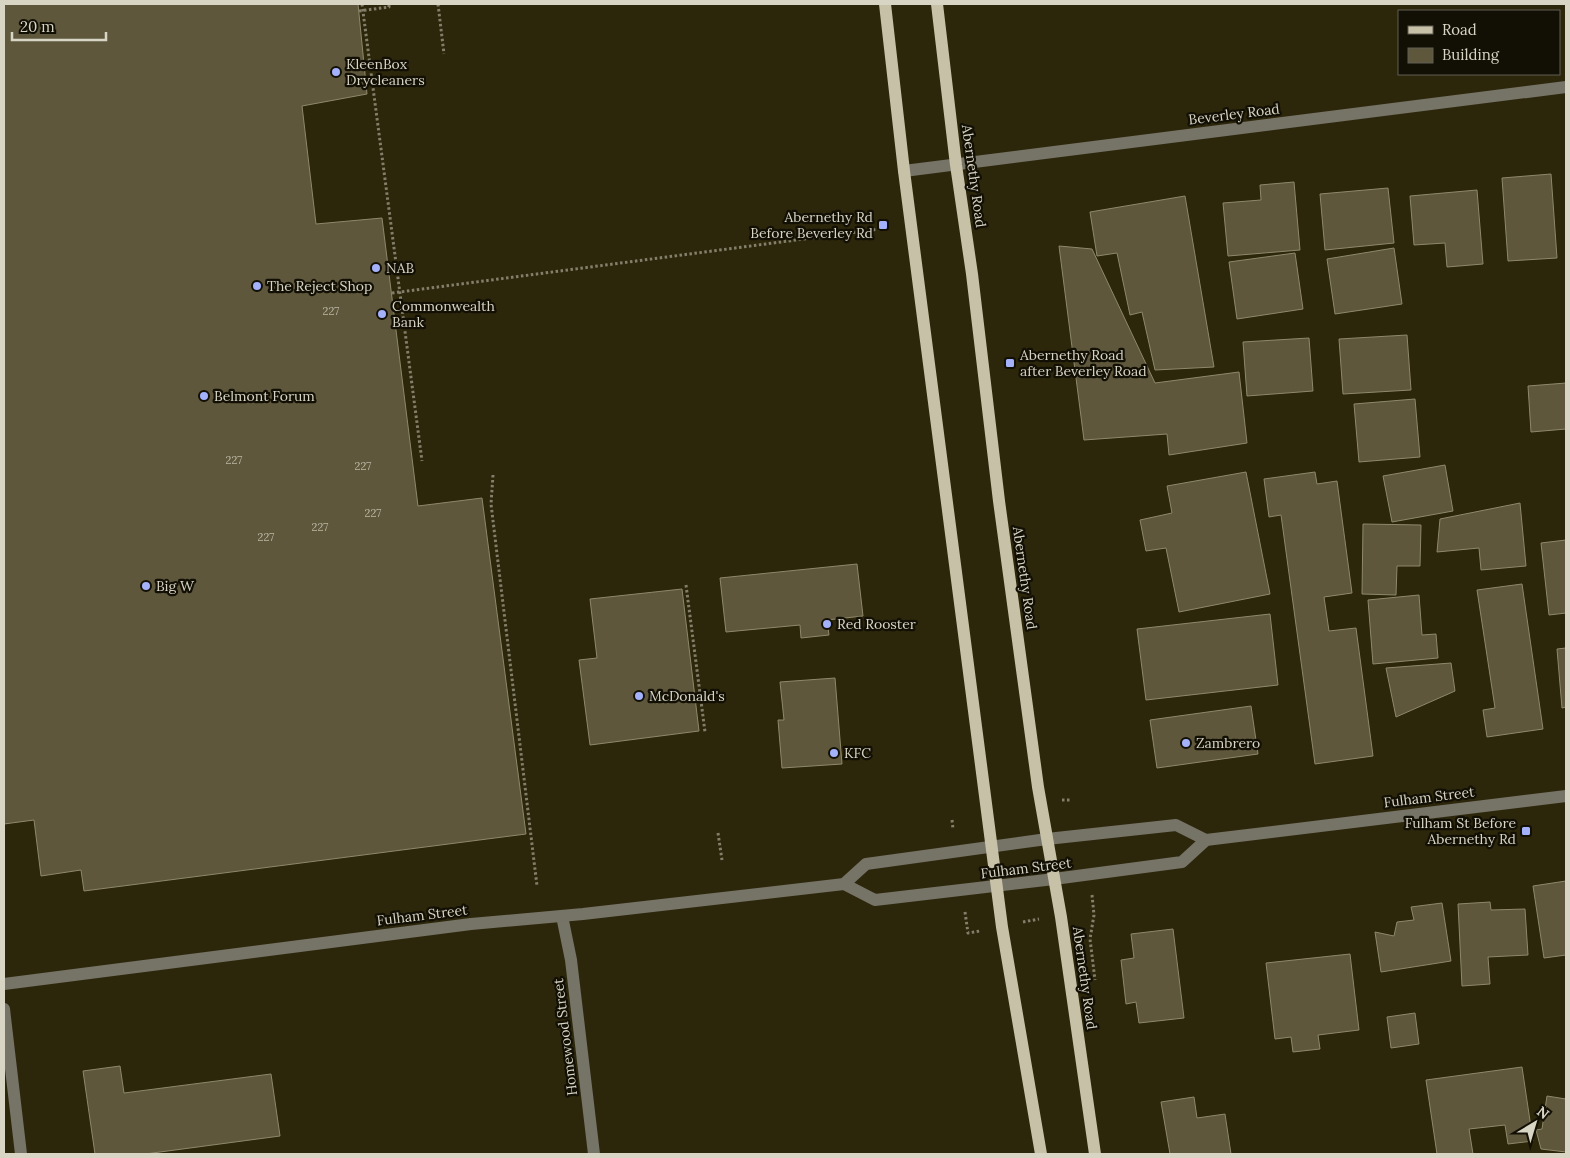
<svg xmlns="http://www.w3.org/2000/svg" width="1570" height="1158" font-family="Lora,serif">
<style>
.building{fill:#5e573c;stroke:#8f886b}
.lines{fill:none;stroke-linecap:round;stroke-linejoin:round}
.path{stroke:#837f6a;stroke-width:3;stroke-dasharray:2.5 2.5;stroke-linecap:butt}
.minor{stroke:#767367;stroke-width:12}
.major{stroke:#c7c1a7;stroke-width:12}
.poi-dot{fill:#a4b2fc;stroke:#120f05;stroke-width:2}
.labels{text-anchor:middle;stroke-width:4.5;stroke-linejoin:round;paint-order:stroke}
.number-label{font-size:11px;fill:#bab6a3}
.poi-label{font-size:14px;fill:#d8d5c5;stroke:#120f05;text-anchor:start}
.street-label{font-size:14px;fill:#d8d5c5;stroke:#120f05}
</style>
<rect width="100%" height="100%" fill="#2c260b"/>
<g class="building">
<polygon points="4,4 358,4 367,94 302,106 316,224 382,218 418,506 482,498 526,834 84,891 81,870 41,876 34,820 4,824"/>
<polygon points="1551,174 1557,258 1508,261 1502,178"/>
<polygon points="1294,182 1300,250 1228,256 1223,203 1261,200 1260,185"/>
<polygon points="1388,188 1394,243 1325,250 1320,194"/>
<polygon points="1477,190 1483,264 1447,267 1445,243 1414,245 1410,196"/>
<polygon points="1185,196 1214,367 1155,370 1142,312 1130,315 1117,253 1097,256 1090,212"/>
<polygon points="1059,246 1092,249 1155,383 1239,372 1247,443 1169,455 1167,434 1084,440"/>
<polygon points="1394,248 1402,304 1335,314 1327,259"/>
<polygon points="1295,253 1303,309 1237,319 1229,262"/>
<polygon points="1407,335 1411,390 1343,394 1339,339"/>
<polygon points="1309,338 1313,391 1247,396 1243,342"/>
<polygon points="1566,383 1566,429 1531,432 1528,386"/>
<polygon points="1415,399 1420,457 1359,462 1354,404"/>
<polygon points="1445,465 1453,511 1392,522 1383,476"/>
<polygon points="1246,472 1270,594 1179,612 1166,548 1146,551 1140,520 1172,513 1167,486"/>
<polygon points="1315,472 1317,484 1337,481 1352,593 1324,597 1329,631 1356,628 1373,756 1315,764 1281,515 1269,517 1264,479"/>
<polygon points="1520,503 1526,566 1481,570 1479,548 1437,552 1440,519"/>
<polygon points="1363,524 1421,525 1420,566 1397,566 1396,595 1362,594"/>
<polygon points="1566,540 1566,613 1549,615 1541,543"/>
<polygon points="857,564 863,616 827,620 829,635 801,638 800,625 726,632 720,578"/>
<polygon points="1522,584 1543,729 1487,737 1483,710 1495,708 1477,590"/>
<polygon points="682,589 699,731 590,745 579,660 597,658 590,599"/>
<polygon points="1419,595 1422,635 1436,634 1438,658 1373,664 1368,600"/>
<polygon points="1270,614 1278,685 1146,700 1137,629"/>
<polygon points="1566,648 1566,707 1562,708 1557,649"/>
<polygon points="1451,663 1455,691 1396,717 1386,668"/>
<polygon points="835,678 842,764 782,768 778,720 784,720 780,682"/>
<polygon points="1251,706 1258,754 1157,768 1150,720"/>
<polygon points="1566,881 1566,955 1544,958 1533,886"/>
<polygon points="1490,902 1491,910 1525,909 1528,955 1488,957 1490,984 1462,986 1458,904"/>
<polygon points="1442,903 1451,961 1381,972 1375,932 1394,936 1397,922 1414,920 1411,907"/>
<polygon points="1173,929 1184,1018 1139,1023 1136,1002 1126,1004 1121,960 1134,958 1131,934"/>
<polygon points="1350,954 1359,1030 1318,1035 1320,1049 1293,1052 1291,1037 1275,1039 1266,963"/>
<polygon points="1415,1013 1419,1044 1391,1048 1387,1017"/>
<polygon points="120,1066 124,1093 271,1074 280,1136 145,1154 95,1154 83,1071"/>
<polygon points="1522,1067 1533,1141 1508,1144 1505,1125 1469,1129 1473,1154 1437,1154 1426,1080"/>
<polygon points="1547,1096 1566,1099 1566,1152 1541,1149 1536,1130 1542,1129"/>
<polygon points="1194,1097 1197,1118 1225,1114 1231,1154 1170,1154 1161,1102"/>
</g>
<g class="lines">
<g class="path">
<polyline points="362,4 422,461"/>
<polyline points="438,4 444,54"/>
<polyline points="359,11 389,7 389,4"/>
<polyline points="392,293 880,229"/>
<polyline points="493,475 491,504 537,886"/>
<polyline points="686,585 705,732"/>
<polyline points="1062,800 1071,800"/>
<polyline points="952,820 953,829"/>
<polyline points="718,833 722,860"/>
<polyline points="1092,895 1094,915 1090,939 1095,980"/>
<polyline points="965,912 968,933 980,931"/>
<polyline points="1023,922 1039,919"/>
</g>
<g class="minor">
<polyline points="904,171 1566,87"/>
<polyline points="844,884 866,864 1047,839 1176,825 1206,840 1566,796"/>
<polyline points="562,916 571,960 594,1154"/>
<polyline points="4,984 471,924 583,914 844,884 875,900 1054,879 1182,862 1206,840"/>
<polyline points="4,1009 21,1154"/>
</g>
<g class="major">
<polyline points="885,4 904,171 1002,927 1041,1154"/>
<polyline points="937,4 956,165 972,274 999,501 1038,787 1061,917 1095,1154"/>
</g>
</g>
<g class="poi-dot">
<circle cx="336" cy="72" r="5"/>
<rect x="878" y="220" width="10" height="10" rx="2.5"/>
<circle cx="376" cy="268" r="5"/>
<circle cx="257" cy="286" r="5"/>
<circle cx="382" cy="314" r="5"/>
<rect x="1005" y="358" width="10" height="10" rx="2.5"/>
<circle cx="204" cy="396" r="5"/>
<circle cx="146" cy="586" r="5"/>
<circle cx="827" cy="624" r="5"/>
<circle cx="639" cy="696" r="5"/>
<circle cx="1186" cy="743" r="5"/>
<circle cx="834" cy="753" r="5"/>
<rect x="1521" y="826" width="10" height="10" rx="2.5"/>
</g>
<g class="labels">
<g class="number-label">
<text x="331" y="315">227</text>
<text x="234" y="464">227</text>
<text x="363" y="470">227</text>
<text x="373" y="517">227</text>
<text x="320" y="531">227</text>
<text x="266" y="541">227</text>
</g>
<g class="poi-label">
<text x="346" y="69">KleenBox<tspan x="346" dy="16">Drycleaners</tspan></text>
<text x="873" y="222" text-anchor="end">Abernethy Rd<tspan x="873" dy="16">Before Beverley Rd</tspan></text>
<text x="386" y="273">NAB</text>
<text x="267" y="291">The Reject Shop</text>
<text x="392" y="311">Commonwealth<tspan x="392" dy="16">Bank</tspan></text>
<text x="1020" y="360">Abernethy Road<tspan x="1020" dy="16">after Beverley Road</tspan></text>
<text x="214" y="401">Belmont Forum</text>
<text x="156" y="591">Big W</text>
<text x="837" y="629">Red Rooster</text>
<text x="649" y="701">McDonald's</text>
<text x="1196" y="748">Zambrero</text>
<text x="844" y="758">KFC</text>
<text x="1516" y="828" text-anchor="end">Fulham St Before<tspan x="1516" dy="16">Abernethy Rd</tspan></text>
</g>
<g class="street-label">
<text transform="translate(1234 114) rotate(-7)" y="5">Beverley Road</text>
<text transform="translate(974 176) rotate(82)" y="5">Abernethy Road</text>
<text transform="translate(1025 578) rotate(82)" y="5">Abernethy Road</text>
<text transform="translate(1429 797) rotate(-7)" y="5">Fulham Street</text>
<text transform="translate(1026 868) rotate(-7)" y="5">Fulham Street</text>
<text transform="translate(422 915) rotate(-7)" y="5">Fulham Street</text>
<text transform="translate(1085 978) rotate(82)" y="5">Abernethy Road</text>
<text transform="translate(565 1037) rotate(-97)" y="5">Homewood Street</text>
</g>
</g>
<rect width="1570" height="1158" fill="none" stroke="#d8d5c5" stroke-width="10"/>
<rect x="1398" y="10" width="162" height="65" fill="#120f05" stroke="#615e52"/>
<rect x="1408" y="26" width="25" height="8" fill="#c7c1a7" stroke="#615e52"/>
<text x="1442" y="35" font-size="15" fill="#d8d5c5">Road</text>
<rect x="1408" y="48" width="25" height="15" fill="#5e573c" stroke="#615e52"/>
<text x="1442" y="60" font-size="15" fill="#d8d5c5">Building</text>
<g transform="translate(1535 1123) rotate(38)" stroke="#120f05" stroke-width="4" paint-order="stroke">
<path d="M0-4L9 19L0 12L-9 19Z" fill="#d8d5c5"/>
<text y="-8" font-size="14" font-weight="bold" text-anchor="middle" fill="#d8d5c5">N</text>
</g>
<path d="M12 32v8h94v-8" fill="none" stroke="#d8d5c5" stroke-width="2.5"/>
<text x="20" y="32" font-size="15" fill="#d8d5c5" stroke="#120f05" stroke-width="4" paint-order="stroke">20 m</text>
</svg>
